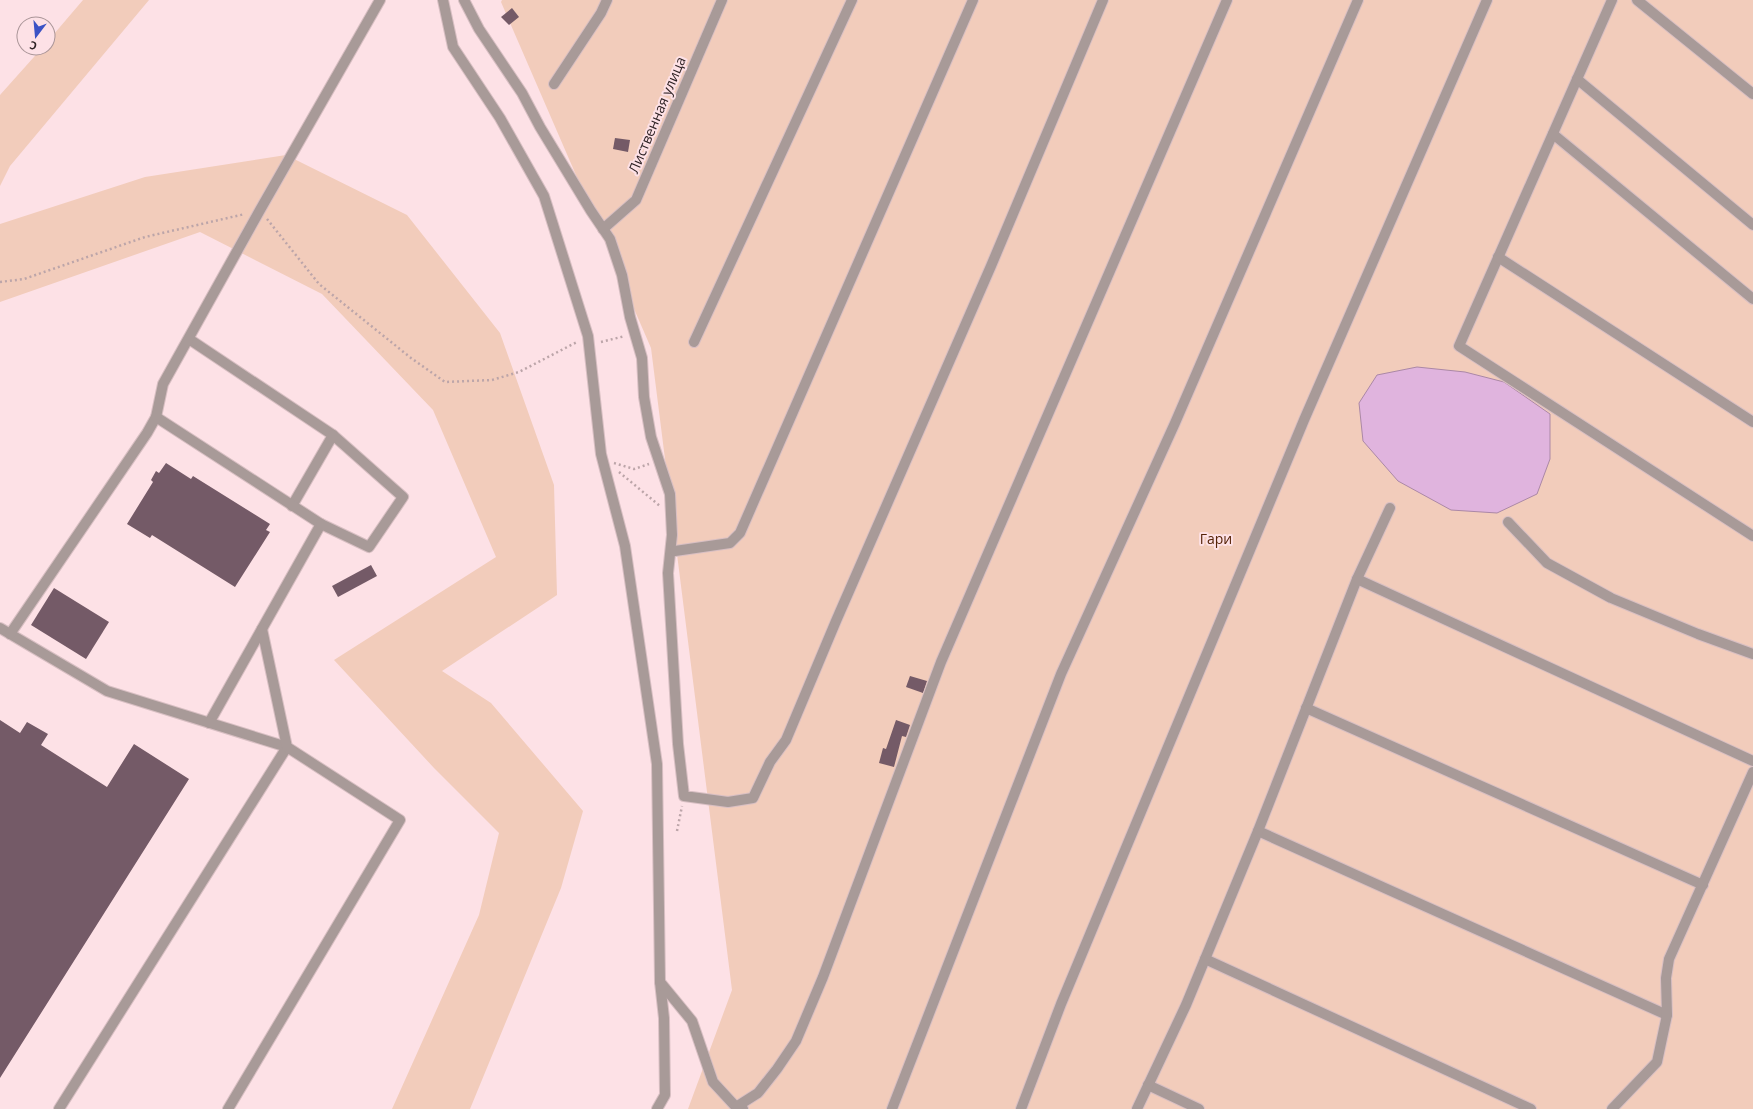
<svg xmlns="http://www.w3.org/2000/svg" width="1753" height="1109" font-family="'Open Sans',sans-serif">
<style>
.green{fill:#f2ccbb}
.water{fill:#e0b4de;stroke:#ab88a6}
.building{fill:#745a67}
.lines{fill:none;stroke-linecap:round;stroke-linejoin:round}
.minor-casing{stroke:#d8bfc3;stroke-width:12}
.path{stroke:#bca5a9;stroke-width:2.5;stroke-dasharray:2 3;stroke-linecap:butt}
.minor{stroke:#a89a98;stroke-width:10}
.labels{text-anchor:middle;stroke-width:4;stroke-linejoin:round;paint-order:stroke}
.street-label{font-size:14px;fill:#2e2224;stroke:#fde1e6}
.park-label{font-size:14px;fill:#552207;stroke:#fde1e6}
</style>
<rect width="100%" height="100%" fill="#fde1e6"/>
<g class="green">
<polygon points="83,0 149,0 10,166 0,186 0,95 42,48 48,48 48,41"/>
<polygon points="502,0 1753,0 1753,1109 688,1109 732,990 651,348 501,2"/>
<polygon points="286,155 407,215 500,333 554,485 557,595 442,671 491,703 583,811 561,888 470,1109 392,1109 479,915 499,833 434,768 334,660 496,557 433,410 322,294 200,232 0,302 0,224 145,177"/>
</g>
<polygon class="water" points="1417,367 1465,372 1504,382 1550,414 1550,459 1537,494 1497,513 1451,510 1398,481 1363,441 1359,403 1377,375"/>
<g class="building">
<polygon points="512,8 519,17 509,25 501,17"/>
<polygon points="615,138 630,140 628,152 613,149"/>
<polygon points="166,463 191,479 193,476 270,524 266,530 270,532 235,587 152,535 150,538 127,524 153,482 151,480 156,471 159,473"/>
<polygon points="371,565 377,576 338,597 332,586"/>
<polygon points="54,588 109,622 86,659 31,625"/>
<polygon points="910,676 927,681 923,693 906,687"/>
<polygon points="0,720 20,733 27,722 48,734 41,745 107,787 134,744 189,779 0,1078"/>
<polygon points="896,720 910,725 906,737 902,736 894,767 879,763 883,748 886,749"/>
</g>
<g class="lines">
<g class="minor-casing">
<g id="minor">
<polyline points="443,0 453,47 500,118 544,196 588,336 601,454 625,546 657,764 660,982 664,1018 665,1095 657,1109"/>
<polyline points="464,0 479,29 522,93 540,127 591,211 610,239 622,275 630,317 642,358 644,397 651,437 670,494 672,535 668,573 678,744 684,796 728,802 753,798 770,762 786,740 836,621 991,266 1103,0"/>
<polyline points="1612,0 1459,346 1753,536"/>
<polyline points="1637,0 1753,94"/>
<polyline points="1577,79 1753,225"/>
<polyline points="554,84 601,13 607,0"/>
<polyline points="1553,134 1753,299"/>
<polyline points="603,229 636,200 722,0"/>
<polyline points="1498,257 1753,422"/>
<polyline points="189,339 333,435 292,506"/>
<polyline points="694,342 852,0"/>
<polyline points="156,417 321,524 209,723"/>
<polyline points="1508,522 1547,563 1611,598 1698,634 1753,654"/>
<polyline points="321,524 369,547 403,497 333,435"/>
<polyline points="675,551 730,543 740,533 973,0"/>
<polyline points="1357,579 1753,761"/>
<polyline points="0,628 107,691 287,747 59,1109"/>
<polyline points="10,634 147,433 156,417 163,384 260,210 380,0"/>
<polyline points="1306,708 1703,885"/>
<polyline points="1258,831 1667,1015"/>
<polyline points="1205,959 1531,1109"/>
<polyline points="660,982 692,1021 713,1082 736,1107 743,1109"/>
<polyline points="1148,1085 1199,1109"/>
<polyline points="736,1107 758,1093 777,1069 796,1041 823,977 941,662 1227,0"/>
<polyline points="228,1109 400,820 287,747 262,629"/>
<polyline points="892,1109 1061,674 1175,423 1358,0"/>
<polyline points="1021,1109 1061,1004 1304,420 1487,0"/>
<polyline points="1137,1109 1186,1005 1258,831 1357,579 1390,508"/>
<polyline points="1612,1109 1657,1062 1667,1015 1666,978 1669,959 1753,772"/>
</g>
</g>
<g class="path">
<polyline points="267,219 319,284 411,358 445,382 492,380 519,372 577,342"/>
<polyline points="0,282 24,279 145,237 245,214"/>
<polyline points="601,342 625,336"/>
<polyline points="614,463 634,469 649,464"/>
<polyline points="619,472 660,506"/>
<polyline points="677,831 682,806"/>
</g>
<use href="#minor" class="minor"/>
</g>
<g class="labels">
<g class="street-label">
<text transform="translate(657 115) rotate(-67)" y="5">Лиственная улица</text>
</g>
<g class="park-label">
<text x="1216" y="544">Гари</text>
</g>
</g>
<g transform="translate(36 36) rotate(196)"><circle r="19" fill="#fde1e6" stroke="#aa9598"/>
<path d="M0-3L7 15L0 10L-7 15Z" fill="#3b52c5"/>
<text y="-6" font-size="11" font-weight="bold" text-anchor="middle" fill="#2e2224">С</text>
</g>
</svg>
